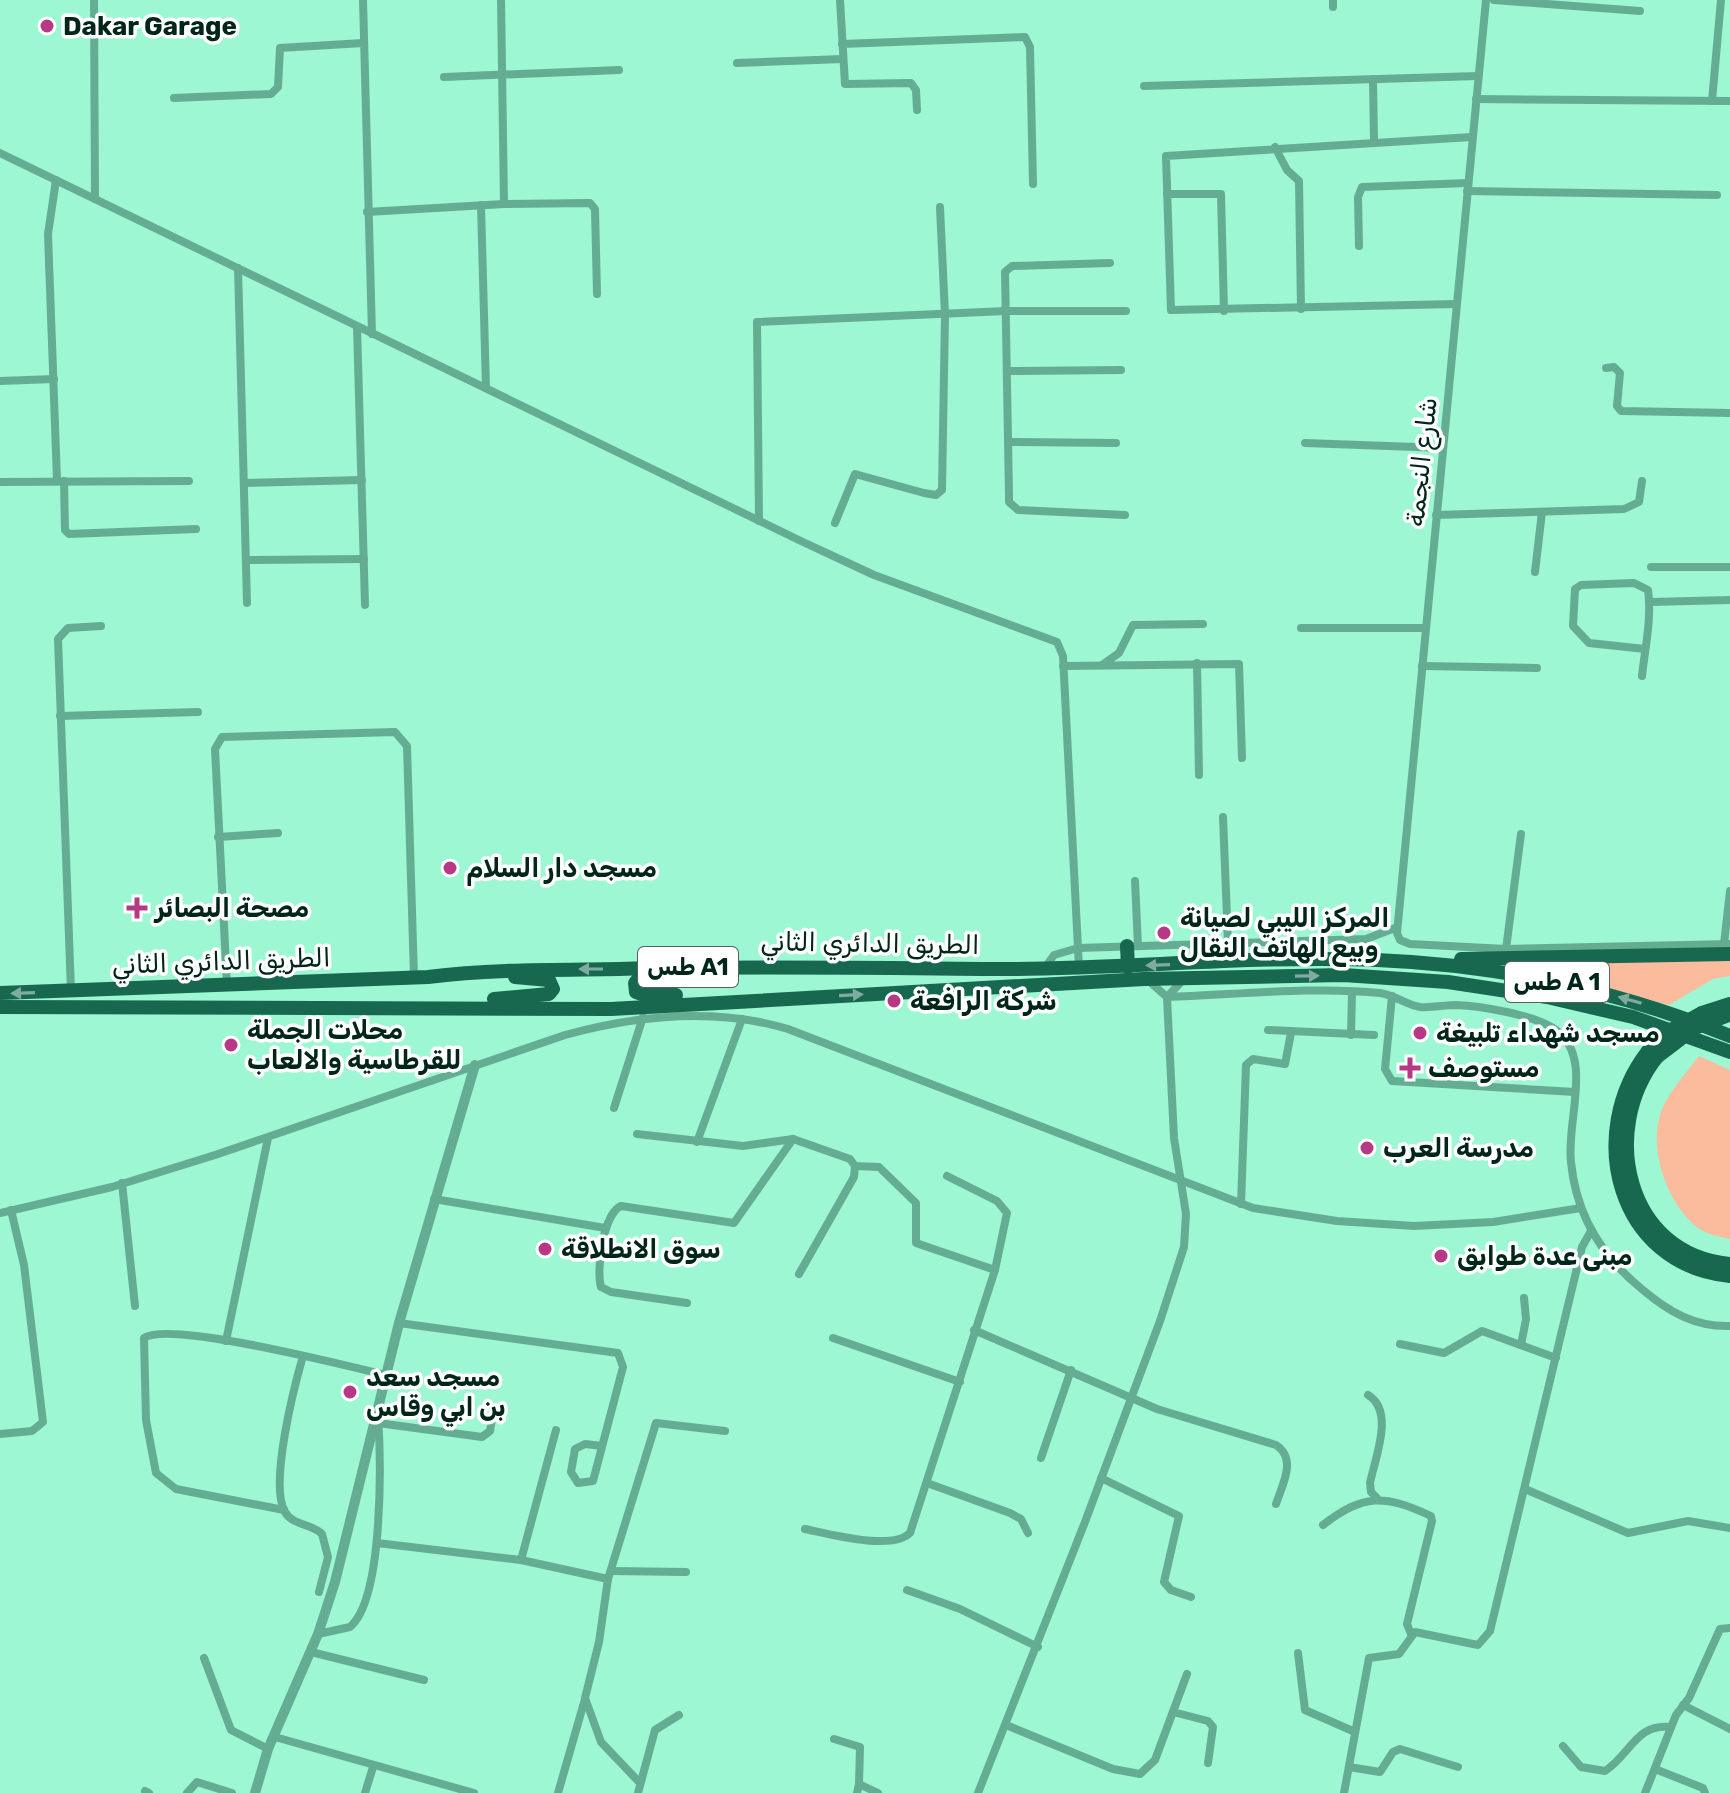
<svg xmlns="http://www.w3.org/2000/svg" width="1730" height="1793" font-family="Rubik,Vazirmatn,sans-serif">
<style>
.green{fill:#fbbc9d}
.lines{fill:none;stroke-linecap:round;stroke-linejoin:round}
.minor{stroke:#65ad92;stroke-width:8}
.tertiary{stroke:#65ad92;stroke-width:10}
.trunk{stroke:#186850;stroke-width:14}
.trunk-bridge{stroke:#186850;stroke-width:14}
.oneway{fill:#80ac9f}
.poi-dot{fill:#b73885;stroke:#fff;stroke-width:3}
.labels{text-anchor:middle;stroke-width:7;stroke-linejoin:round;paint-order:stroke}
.shield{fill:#fff;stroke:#4c665e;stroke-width:2}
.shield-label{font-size:24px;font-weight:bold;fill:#002519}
.poi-label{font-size:26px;font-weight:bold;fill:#002519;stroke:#fff;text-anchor:start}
.street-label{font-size:26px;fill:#002519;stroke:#fff}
</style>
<rect width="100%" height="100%" fill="#9df7d3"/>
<g class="green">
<polygon points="1730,958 1730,976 1713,979 1669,1005 1512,966"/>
<path d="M 1699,1056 L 1730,1070 L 1730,1239 C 1716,1236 1701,1233 1691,1222 C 1664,1195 1647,1143 1663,1107 C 1671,1089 1687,1072 1699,1056 Z"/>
</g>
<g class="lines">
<g class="minor">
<polyline points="94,0 95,199"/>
<polyline points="363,0 372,334"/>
<polyline points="501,0 504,204"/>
<polyline points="840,0 845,84 911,83 916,90 917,110"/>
<polyline points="1486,0 1397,933 1400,940 1410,944 1506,949 1730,944"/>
<polyline points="1494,0 1640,11"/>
<polyline points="1333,7 1333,0"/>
<polyline points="842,44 1025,37 1030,47 1033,184"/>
<polyline points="737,63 843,59"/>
<polyline points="444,77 619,70"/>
<polyline points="1373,79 1374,141"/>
<polyline points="1144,86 1478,76"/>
<polyline points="174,98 271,94 278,87 280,48 363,43"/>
<polyline points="1476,99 1730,101"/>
<polyline points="1712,101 1721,0"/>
<polyline points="1275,147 1287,170 1299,181 1301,309"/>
<polyline points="0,153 803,542 874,575 1057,642 1063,656 1079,968"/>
<polyline points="56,180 48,234 57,480"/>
<polyline points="1467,191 1717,195"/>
<polyline points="1167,194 1221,194 1224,311"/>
<polyline points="481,205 486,388"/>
<polyline points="367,212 504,204 590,203 595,209 597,294"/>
<polyline points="1359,246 1358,197 1362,187 1468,183"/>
<polyline points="1110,263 1012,266 1005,272 1009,495 1009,502 1018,510 1125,515"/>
<polyline points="238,268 247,603"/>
<polyline points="1456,304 1171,310 1166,156 1472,137"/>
<polyline points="357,327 365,605"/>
<polyline points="1606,368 1614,367 1620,373 1617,406 1621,411 1730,413"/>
<polyline points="1008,371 1121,370"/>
<polyline points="0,381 54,379"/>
<polyline points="1009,442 1116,443"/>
<polyline points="1305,443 1443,448"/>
<polyline points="64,481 65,530 69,534 196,529"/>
<polyline points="0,482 189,481"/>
<polyline points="244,483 362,480"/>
<polyline points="1436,515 1624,509 1639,502 1642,481"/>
<polyline points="759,521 757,322 1006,311 1126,311"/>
<polyline points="835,523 855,474 924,493 936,495 942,490 945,315 940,207"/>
<polyline points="246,560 364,559"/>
<polyline points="1651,567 1730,567"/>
<polyline points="1535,572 1542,512"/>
<polyline points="1650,602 1730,600"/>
<polyline points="1301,628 1426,628"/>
<polyline points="1197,663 1199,775"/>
<polyline points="1102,665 1119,653 1133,625 1203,624"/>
<polyline points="1063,666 1239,664 1242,758"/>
<polyline points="1422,666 1537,668"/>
<path d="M 1642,676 C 1645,648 1652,618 1648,590 L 1634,583 L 1581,585 L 1575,589 L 1573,626 L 1589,643 L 1645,649"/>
<polyline points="60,716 198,712"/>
<polyline points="1223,817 1228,943"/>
<polyline points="218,837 278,833"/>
<polyline points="1135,881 1138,946"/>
<polyline points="1724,944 1730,891"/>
<polyline points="1506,949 1521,834"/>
<polyline points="1044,969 1054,955 1078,948 1366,939 1395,928"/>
<path d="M 1150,982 L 1167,997 C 1233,995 1316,986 1380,993 C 1395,995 1406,1005 1420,1007 C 1432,1008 1444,1005 1456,1005 C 1481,1006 1536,1015 1556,1030 C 1594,1058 1566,1120 1571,1162 C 1576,1215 1602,1257 1643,1290 C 1669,1312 1695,1327 1730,1326"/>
<polyline points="227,985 215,749 222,737 395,732 407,746 414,977"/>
<polyline points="71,991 58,639 68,628 101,626"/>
<polyline points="1392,996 1385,1069 1392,1081 1575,1092"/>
<polyline points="1268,1030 1374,1035"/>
<polyline points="1351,1035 1352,993"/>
<polyline points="614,1108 643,1017"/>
<polyline points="637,1134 743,1146 793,1139 850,1159 855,1166 879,1167 916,1203 916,1243 995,1270"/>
<polyline points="697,1142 742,1019"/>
<polyline points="122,1183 135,1306"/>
<polyline points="434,1199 605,1228"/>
<polyline points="1241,1204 1246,1065 1253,1059 1285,1064 1291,1033"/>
<path d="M 0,1213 L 112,1187 L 215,1155 L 565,1035 C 638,1015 714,1007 788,1029 L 1253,1208 L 1337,1221 L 1414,1226 L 1493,1222 L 1581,1208"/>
<polyline points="799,1274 854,1177 855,1166"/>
<path d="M 687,1303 L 611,1292 L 601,1287 C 596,1270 603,1214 621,1206 L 734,1223 L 793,1139"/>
<polyline points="399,1323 618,1353 623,1367 593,1481 578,1483 571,1472 575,1449 585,1444 602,1446"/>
<path d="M 974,1330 L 1157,1409 L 1276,1445 C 1297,1459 1283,1483 1276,1504"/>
<polyline points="833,1338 960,1382"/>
<polyline points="226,1341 268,1138"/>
<polyline points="1400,1344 1444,1353 1482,1331 1556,1358"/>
<polyline points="1521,1345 1526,1319 1524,1298"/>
<path d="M 303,1356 C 294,1387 269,1485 285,1512 C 292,1525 312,1524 322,1534 L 328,1557 L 319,1592"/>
<path d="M 1368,1395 C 1395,1411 1375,1458 1370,1483 L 1371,1492 L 1377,1498"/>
<polyline points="378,1423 482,1437 490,1431 492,1419"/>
<polyline points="0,1434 32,1431 43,1422 24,1265 11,1210"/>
<polyline points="1041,1458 1071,1370"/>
<polyline points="1101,1478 1179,1516 1164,1582 1171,1590 1191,1597"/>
<polyline points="927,1483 1010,1513 1021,1519 1028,1533"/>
<polyline points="1525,1489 1628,1533 1688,1521 1730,1528"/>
<path d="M 284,1510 L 176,1489 L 156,1473 L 146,1420 L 144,1338 C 169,1320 347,1366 386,1375"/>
<path d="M 1323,1525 C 1363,1494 1384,1494 1431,1516 L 1432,1521 L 1407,1624 L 1411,1634"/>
<path d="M 805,1529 C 829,1534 892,1551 910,1533 L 995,1270 L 1007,1213 L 997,1201 L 947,1176"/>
<polyline points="377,1543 521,1560 608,1579"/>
<polyline points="521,1560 556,1430"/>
<polyline points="611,1571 686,1572"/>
<polyline points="907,1590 960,1609 1038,1647"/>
<path d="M 318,1634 L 350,1627 C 384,1598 381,1459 378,1415"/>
<polyline points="311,1652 424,1680"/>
<polyline points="1298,1653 1305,1710 1355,1732"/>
<polyline points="204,1658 231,1730 268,1749"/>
<polyline points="1683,1705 1730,1729"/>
<polyline points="1173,1712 1208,1721 1213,1727 1208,1763"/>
<polyline points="1006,1725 1113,1769 1140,1774 1155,1760 1187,1674"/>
<polyline points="275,1737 474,1793"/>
<polyline points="834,1739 860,1747 859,1784"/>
<path d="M 1563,1746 L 1581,1767 L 1605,1771 C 1631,1754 1636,1723 1671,1727"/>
<polyline points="1349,1767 1380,1772 1393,1752 1400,1749 1458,1767"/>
<polyline points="1655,1769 1703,1788 1705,1793"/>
<polyline points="640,1783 601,1742 585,1698 599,1642 608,1579 656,1423 725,1431"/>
<polyline points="145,1791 149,1793"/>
<polyline points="187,1793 197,1782 232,1793"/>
<polyline points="365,1793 373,1767"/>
<polyline points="558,1793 585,1699"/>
<polyline points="638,1793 655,1730 679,1715"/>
<polyline points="857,1793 859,1784 878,1793"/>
<polyline points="978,1793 1085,1522 1160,1321 1184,1247 1186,1214 1174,1138 1167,997 1183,980"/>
<polyline points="1344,1793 1369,1658 1399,1654 1415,1632 1478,1645 1490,1631 1582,1247 1591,1231"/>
<polyline points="1645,1793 1676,1715 1689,1698 1720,1629 1730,1628"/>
</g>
<polyline class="tertiary" points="255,1793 268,1749 318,1634 335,1582 399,1323 475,1065"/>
<g class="trunk">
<polyline points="1127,946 1128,967"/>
<polyline points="1461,959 1730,954"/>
<polyline points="658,976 639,978 635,983 636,992 644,995 676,995"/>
<path d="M 0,993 L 428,977 C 492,969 554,970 619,969 C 746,966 873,968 1001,969 C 1126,969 1252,955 1377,960 C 1499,965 1617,990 1730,1036"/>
<polyline points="494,999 549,994 553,989 549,980 515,977"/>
<polyline points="0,1007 611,1009 1144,979 1343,975 1448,982 1547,997 1633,1017 1730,1052"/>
<polyline points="1702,1013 1730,1004"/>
<path d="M 1648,1051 C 1584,1133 1616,1265 1730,1276"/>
<path d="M 1657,1057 C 1599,1130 1626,1255 1730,1264"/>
</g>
<g class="trunk-bridge">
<polyline points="1648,1051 1673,1029 1702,1013"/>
<polyline points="1657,1057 1695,1028 1729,1015"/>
</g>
</g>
<defs><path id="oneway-solid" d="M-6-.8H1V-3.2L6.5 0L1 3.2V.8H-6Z" transform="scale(2)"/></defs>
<g class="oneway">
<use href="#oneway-solid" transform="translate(1158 965) rotate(178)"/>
<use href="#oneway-solid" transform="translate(591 969) rotate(180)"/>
<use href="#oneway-solid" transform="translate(1307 976) rotate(-1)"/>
<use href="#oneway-solid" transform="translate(23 993) rotate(178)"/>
<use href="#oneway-solid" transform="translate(851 995) rotate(-3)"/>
<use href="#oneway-solid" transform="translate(1630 1000) rotate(-164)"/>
</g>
<g class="poi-dot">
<circle cx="47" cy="26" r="8"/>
<circle cx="450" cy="868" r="8"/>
<path d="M133 896h8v8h8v8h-8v8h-8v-8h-8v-8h8z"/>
<circle cx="1164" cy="933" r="8"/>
<circle cx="894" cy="1001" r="8"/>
<circle cx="1420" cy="1033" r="8"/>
<circle cx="231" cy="1045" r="8"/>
<path d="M1406 1056h8v8h8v8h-8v8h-8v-8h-8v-8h8z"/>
<circle cx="1367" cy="1148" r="8"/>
<circle cx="545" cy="1249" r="8"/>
<circle cx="1441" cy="1256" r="8"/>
<circle cx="350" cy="1392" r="8"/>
</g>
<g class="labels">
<g class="shield">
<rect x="638" y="947" width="100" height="40" rx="6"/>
<rect x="1505" y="962" width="104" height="40" rx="6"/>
</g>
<g class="shield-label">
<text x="688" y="975">طس A1</text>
<text x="1557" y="990">طس A 1</text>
</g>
<g class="poi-label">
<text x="63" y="35">Dakar Garage</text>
<text x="466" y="877">مسجد دار السلام</text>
<text x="155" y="917">مصحة البصائر</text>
<text x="1180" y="927">المركز الليبي لصيانة<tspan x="1180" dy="30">وبيع الهاتف النقال</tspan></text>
<text x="910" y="1010">شركة الرافعة</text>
<text x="247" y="1039">محلات الجملة<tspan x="247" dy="30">للقرطاسية والالعاب</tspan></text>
<text x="1436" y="1042">مسجد شهداء تلبيغة</text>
<text x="1428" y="1077">مستوصف</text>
<text x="1383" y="1157">مدرسة العرب</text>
<text x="561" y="1258">سوق الانطلاقة</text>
<text x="1457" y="1265">مبنى عدة طوابق</text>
<text x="366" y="1386">مسجد سعد<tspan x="366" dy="30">بن ابي وقاس</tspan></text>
</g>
<g class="street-label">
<text transform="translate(1421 462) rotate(-84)" y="9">شارع النجمة</text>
<text transform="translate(870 943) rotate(1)" y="9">الطريق الدائري الثاني</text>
<text transform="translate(221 961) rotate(-2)" y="9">الطريق الدائري الثاني</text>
</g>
</g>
</svg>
